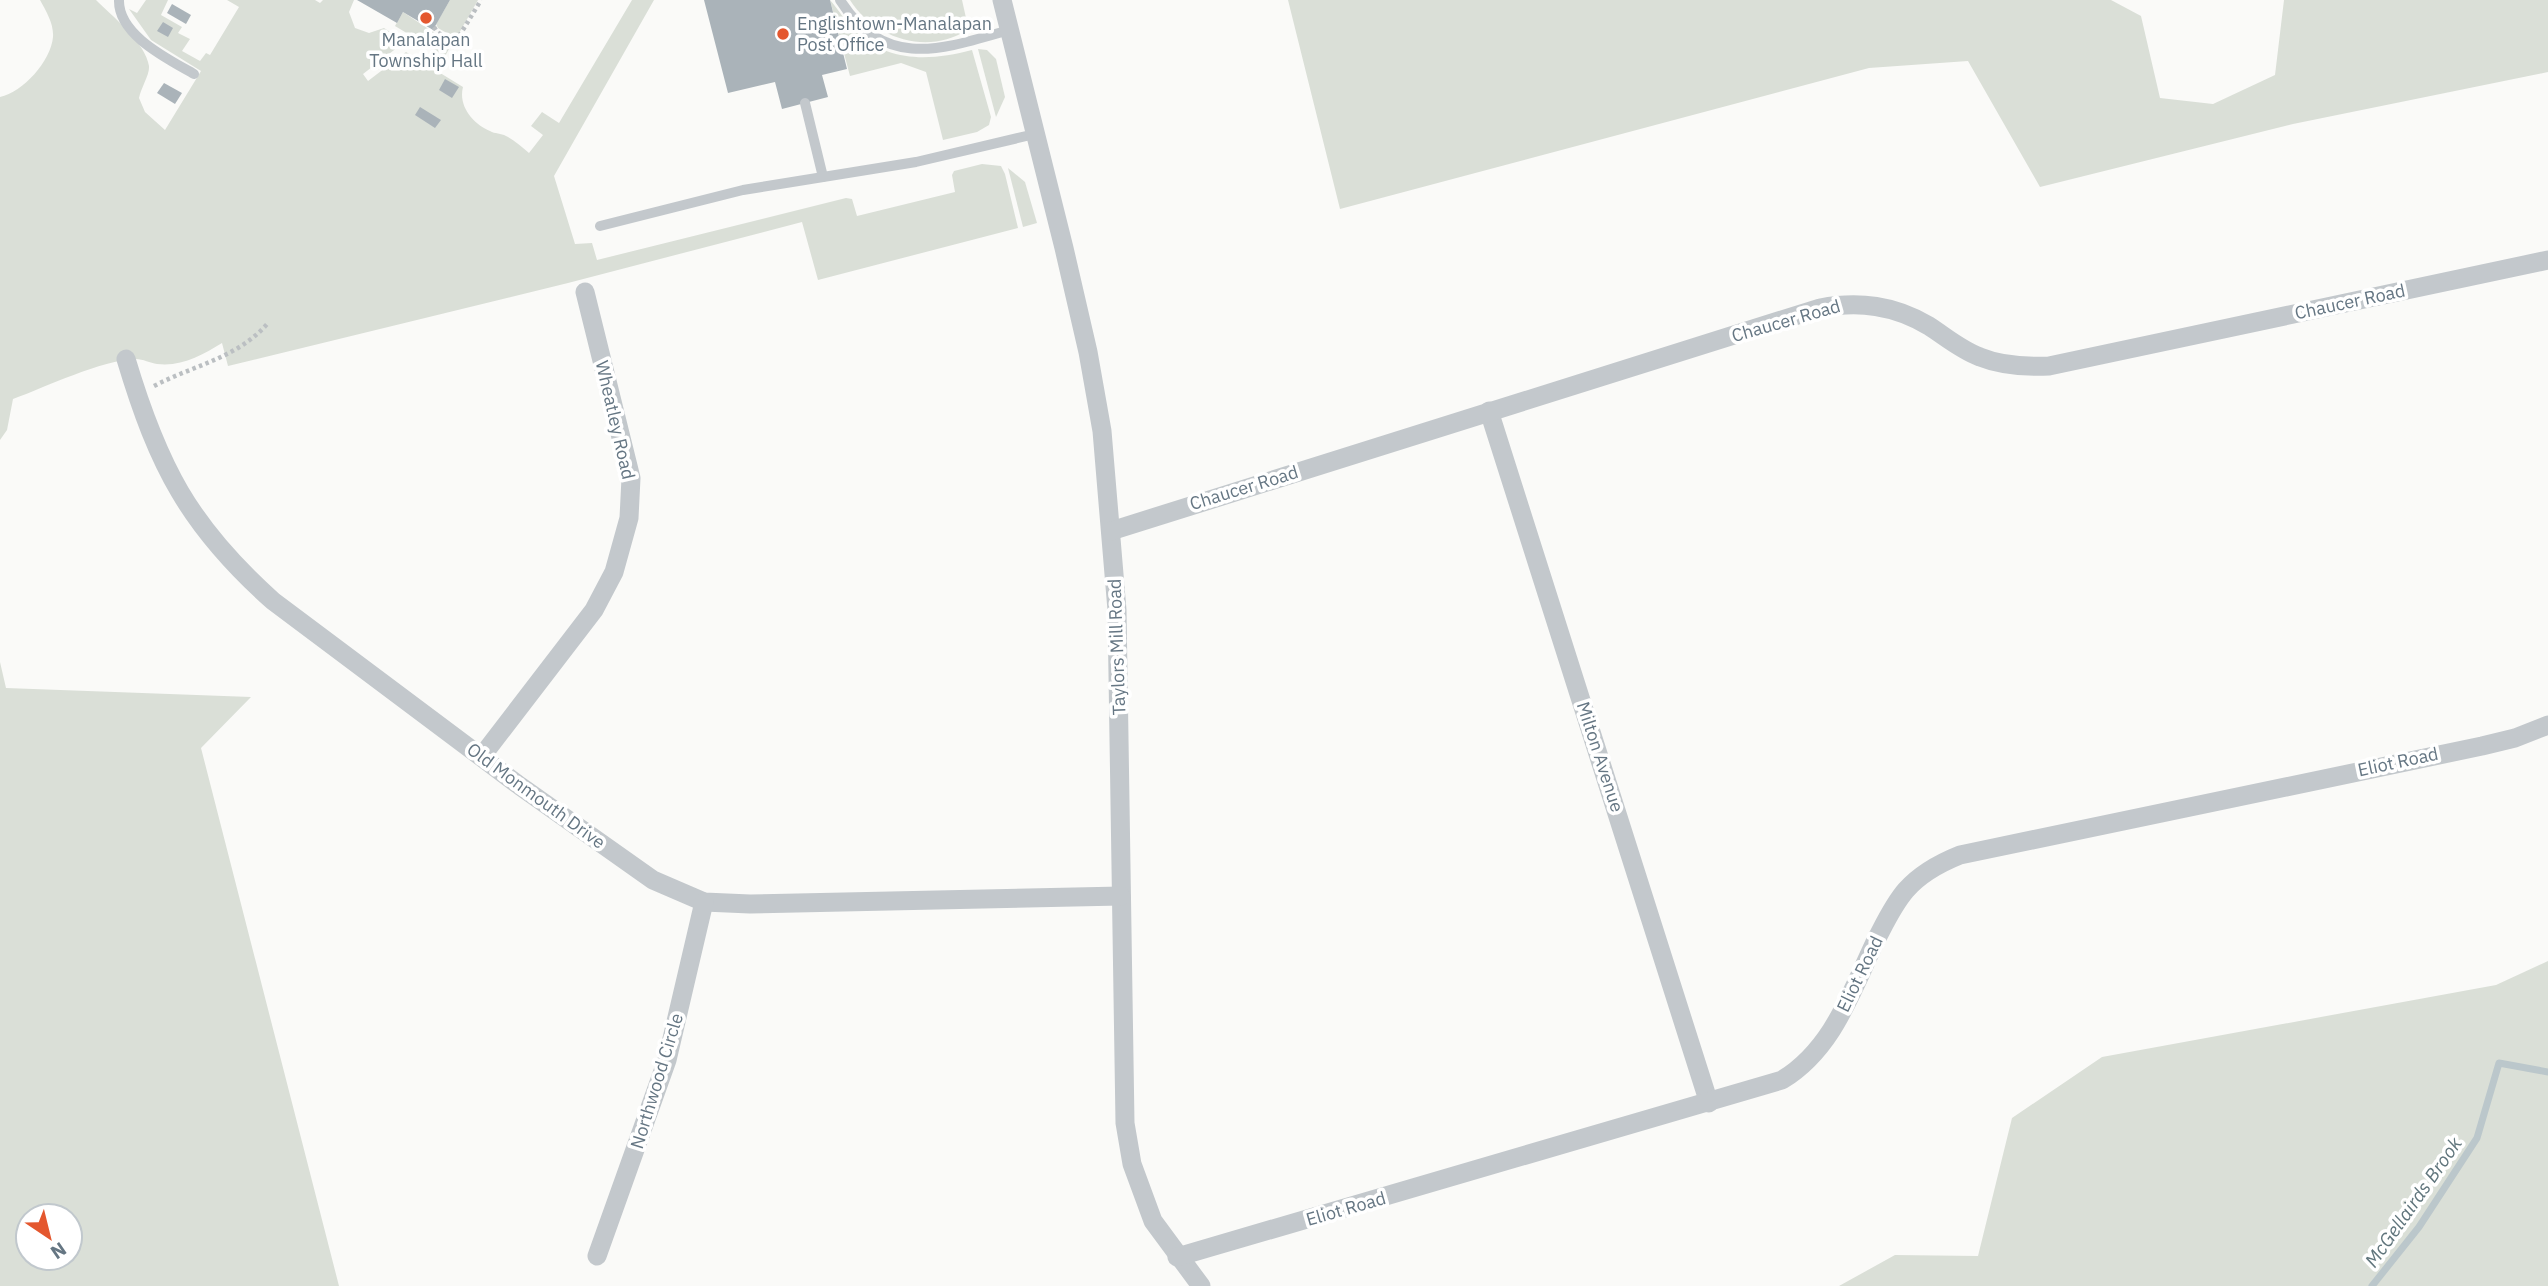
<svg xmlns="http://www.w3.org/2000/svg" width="2548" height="1286" font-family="'IBM Plex Sans',sans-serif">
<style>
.green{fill:#dadfd7;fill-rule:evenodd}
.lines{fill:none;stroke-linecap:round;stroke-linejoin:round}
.stream{stroke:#bbc7cb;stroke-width:7}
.building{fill:#aab3b9}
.path{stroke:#bbbfc2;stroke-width:4.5;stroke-dasharray:3.5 3.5;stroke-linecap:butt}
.lane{stroke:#c3c8cc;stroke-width:10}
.street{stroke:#c3c8cc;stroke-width:19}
.poi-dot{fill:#e4572e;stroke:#fff;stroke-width:2.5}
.labels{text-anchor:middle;stroke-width:7;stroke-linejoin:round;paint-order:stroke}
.poi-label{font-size:18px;fill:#657683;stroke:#fff;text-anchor:start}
.street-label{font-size:18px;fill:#657683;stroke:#fff}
.water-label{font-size:19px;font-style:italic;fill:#60757c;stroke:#fff}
</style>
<rect width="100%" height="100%" fill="#fafaf8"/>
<g class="green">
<path d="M 40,0 L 96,0 C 111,15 146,43 149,66 C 150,74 141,88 139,98 L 145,112 L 165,130 L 201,71 L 151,40 L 129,9 L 137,13 L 146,0 L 168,0 L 161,15 L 182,27 L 178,33 L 190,39 L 182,51 L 200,61 L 206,53 L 210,55 L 239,7 L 227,0 L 315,0 L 320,3 L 323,0 L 354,0 L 349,12 L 355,28 L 369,33 L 384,28 L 390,32 L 386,39 L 398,47 L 363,74 L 368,81 L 406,52 L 463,87 C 458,106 473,124 490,131 C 495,134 501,133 506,136 C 514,140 522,147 529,153 L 543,135 L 531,126 L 542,112 L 559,123 L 632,0 L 654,0 L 554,176 L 575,244 L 592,243 L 597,260 L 846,198 L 852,199 L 857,216 L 955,192 L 952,175 L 954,171 L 982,164 L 1001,166 L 1005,174 L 1018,228 L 818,280 L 802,222 L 568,283 L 228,366 L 222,343 C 202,355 182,367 157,364 C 150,363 143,359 136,359 C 101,360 46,387 13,399 L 7,430 L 0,440 L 0,97 C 23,92 51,61 53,37 C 54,24 46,11 40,0 Z"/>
<polygon points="450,0 478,0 458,35 452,36 438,28 436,24"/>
<path d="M 830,0 C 838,9 845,21 854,30 C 888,63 930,61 972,50 L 991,117 L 989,125 L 977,132 L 943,140 L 926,72 L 901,63 L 850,76 Z"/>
<path d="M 850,0 L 962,0 L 968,27 L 967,30 C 927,56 874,38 850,0 Z"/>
<polygon points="1288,0 2111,0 2141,16 2160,98 2213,104 2275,75 2284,0 2548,0 2548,72 2293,124 2040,187 1968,61 1869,68 1340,209"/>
<polygon points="403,12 448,42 449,49 445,56 395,26"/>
<polygon points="978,49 987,50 996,59 1005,97 996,117"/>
<polygon points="1008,168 1025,182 1037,223 1023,227"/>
<path d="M 0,662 L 6,688 L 251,697 L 201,748 L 339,1286 L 0,1286 ZM 28,1216 L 70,1216 L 70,1258 L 28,1258 Z"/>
<polygon points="2548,961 2548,1286 1839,1286 1895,1255 1978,1256 2012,1118 2102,1057 2496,985"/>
</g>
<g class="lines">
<polyline class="stream" points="2372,1286 2419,1227 2477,1138 2499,1063 2548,1072"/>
</g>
<g class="building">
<polygon points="357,0 450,0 433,30 403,12 397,23"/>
<polygon points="704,0 830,0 847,69 822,75 828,97 782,109 775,82 728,93"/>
<polygon points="172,4 191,15 186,24 167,13"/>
<polygon points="163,22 173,28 168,37 157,31"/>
<polygon points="445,79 459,87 452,98 439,90"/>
<polygon points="164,83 182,93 175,104 157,93"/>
<polygon points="420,107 441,120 435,128 415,115"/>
</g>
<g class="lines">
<g class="path">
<polyline points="434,27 437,32 455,43"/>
<polyline points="452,48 481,0"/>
<path d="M 154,386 C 194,365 238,358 268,323"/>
</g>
<g class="lane">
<path d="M 119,0 C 118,35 168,59 194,74"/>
<path d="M 840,0 C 885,71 943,49 1009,30"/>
<polyline points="805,103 823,177"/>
<polyline points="600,226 743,190 916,162 1035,134"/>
</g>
<g class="street">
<polyline points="1002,0 1064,248 1088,352 1102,431 1117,610 1125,1123 1132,1164 1153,1221 1201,1286"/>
<path d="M 126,359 C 158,466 189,526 273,601 L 520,786 L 653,880 L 704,902 L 750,904 L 1121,896"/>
<polyline points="1489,411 1709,1103"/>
<path d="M 1111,531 L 1820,308 C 1859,301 1894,305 1929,326 C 1946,337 1961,350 1980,357 C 2002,366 2025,367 2049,366 L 2548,260"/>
<polyline points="482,756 594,610 614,572 629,518 631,478 585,292"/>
<polyline points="597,1256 667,1060 704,902"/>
<path d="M 1177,1257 L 1782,1080 C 1833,1049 1851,992 1876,940 C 1885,923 1893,905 1906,890 C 1921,873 1940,863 1960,855 L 2482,746 L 2515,738 L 2548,725"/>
</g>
</g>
<g class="poi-dot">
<circle cx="426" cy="18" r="7"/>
<circle cx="783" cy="34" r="7"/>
</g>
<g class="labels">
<g class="poi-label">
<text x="797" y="30">Englishtown-Manalapan<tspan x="797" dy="21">Post Office</tspan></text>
<text x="426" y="46" text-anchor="middle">Manalapan<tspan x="426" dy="21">Township Hall</tspan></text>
</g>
<g class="street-label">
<text transform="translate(2350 302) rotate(-12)" y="6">Chaucer Road</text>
<text transform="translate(1786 321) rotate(-16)" y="6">Chaucer Road</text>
<text transform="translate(615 420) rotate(77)" y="6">Wheatley Road</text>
<text transform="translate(1244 488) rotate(-17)" y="6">Chaucer Road</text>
<text transform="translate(1117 647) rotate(-92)" y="6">Taylors Mill Road</text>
<text transform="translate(1600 757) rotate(72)" y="6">Milton Avenue</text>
<text transform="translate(2398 762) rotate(-12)" y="6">Eliot Road</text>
<text transform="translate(536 796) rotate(36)" y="6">Old Monmouth Drive</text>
<text transform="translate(1860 974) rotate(-64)" y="6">Eliot Road</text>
<text transform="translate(657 1081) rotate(-73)" y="6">Northwood Circle</text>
<text transform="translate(1346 1209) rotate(-16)" y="6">Eliot Road</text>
</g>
<g class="water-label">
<text transform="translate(2413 1202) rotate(-55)" y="7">McGellairds Brook</text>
</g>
</g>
<g transform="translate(49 1237) rotate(145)"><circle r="33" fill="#ffffff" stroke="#c1c8cd" stroke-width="2"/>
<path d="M0-5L12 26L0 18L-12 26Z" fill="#e4572e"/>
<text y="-10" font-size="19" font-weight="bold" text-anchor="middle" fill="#657683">N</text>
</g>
</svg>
